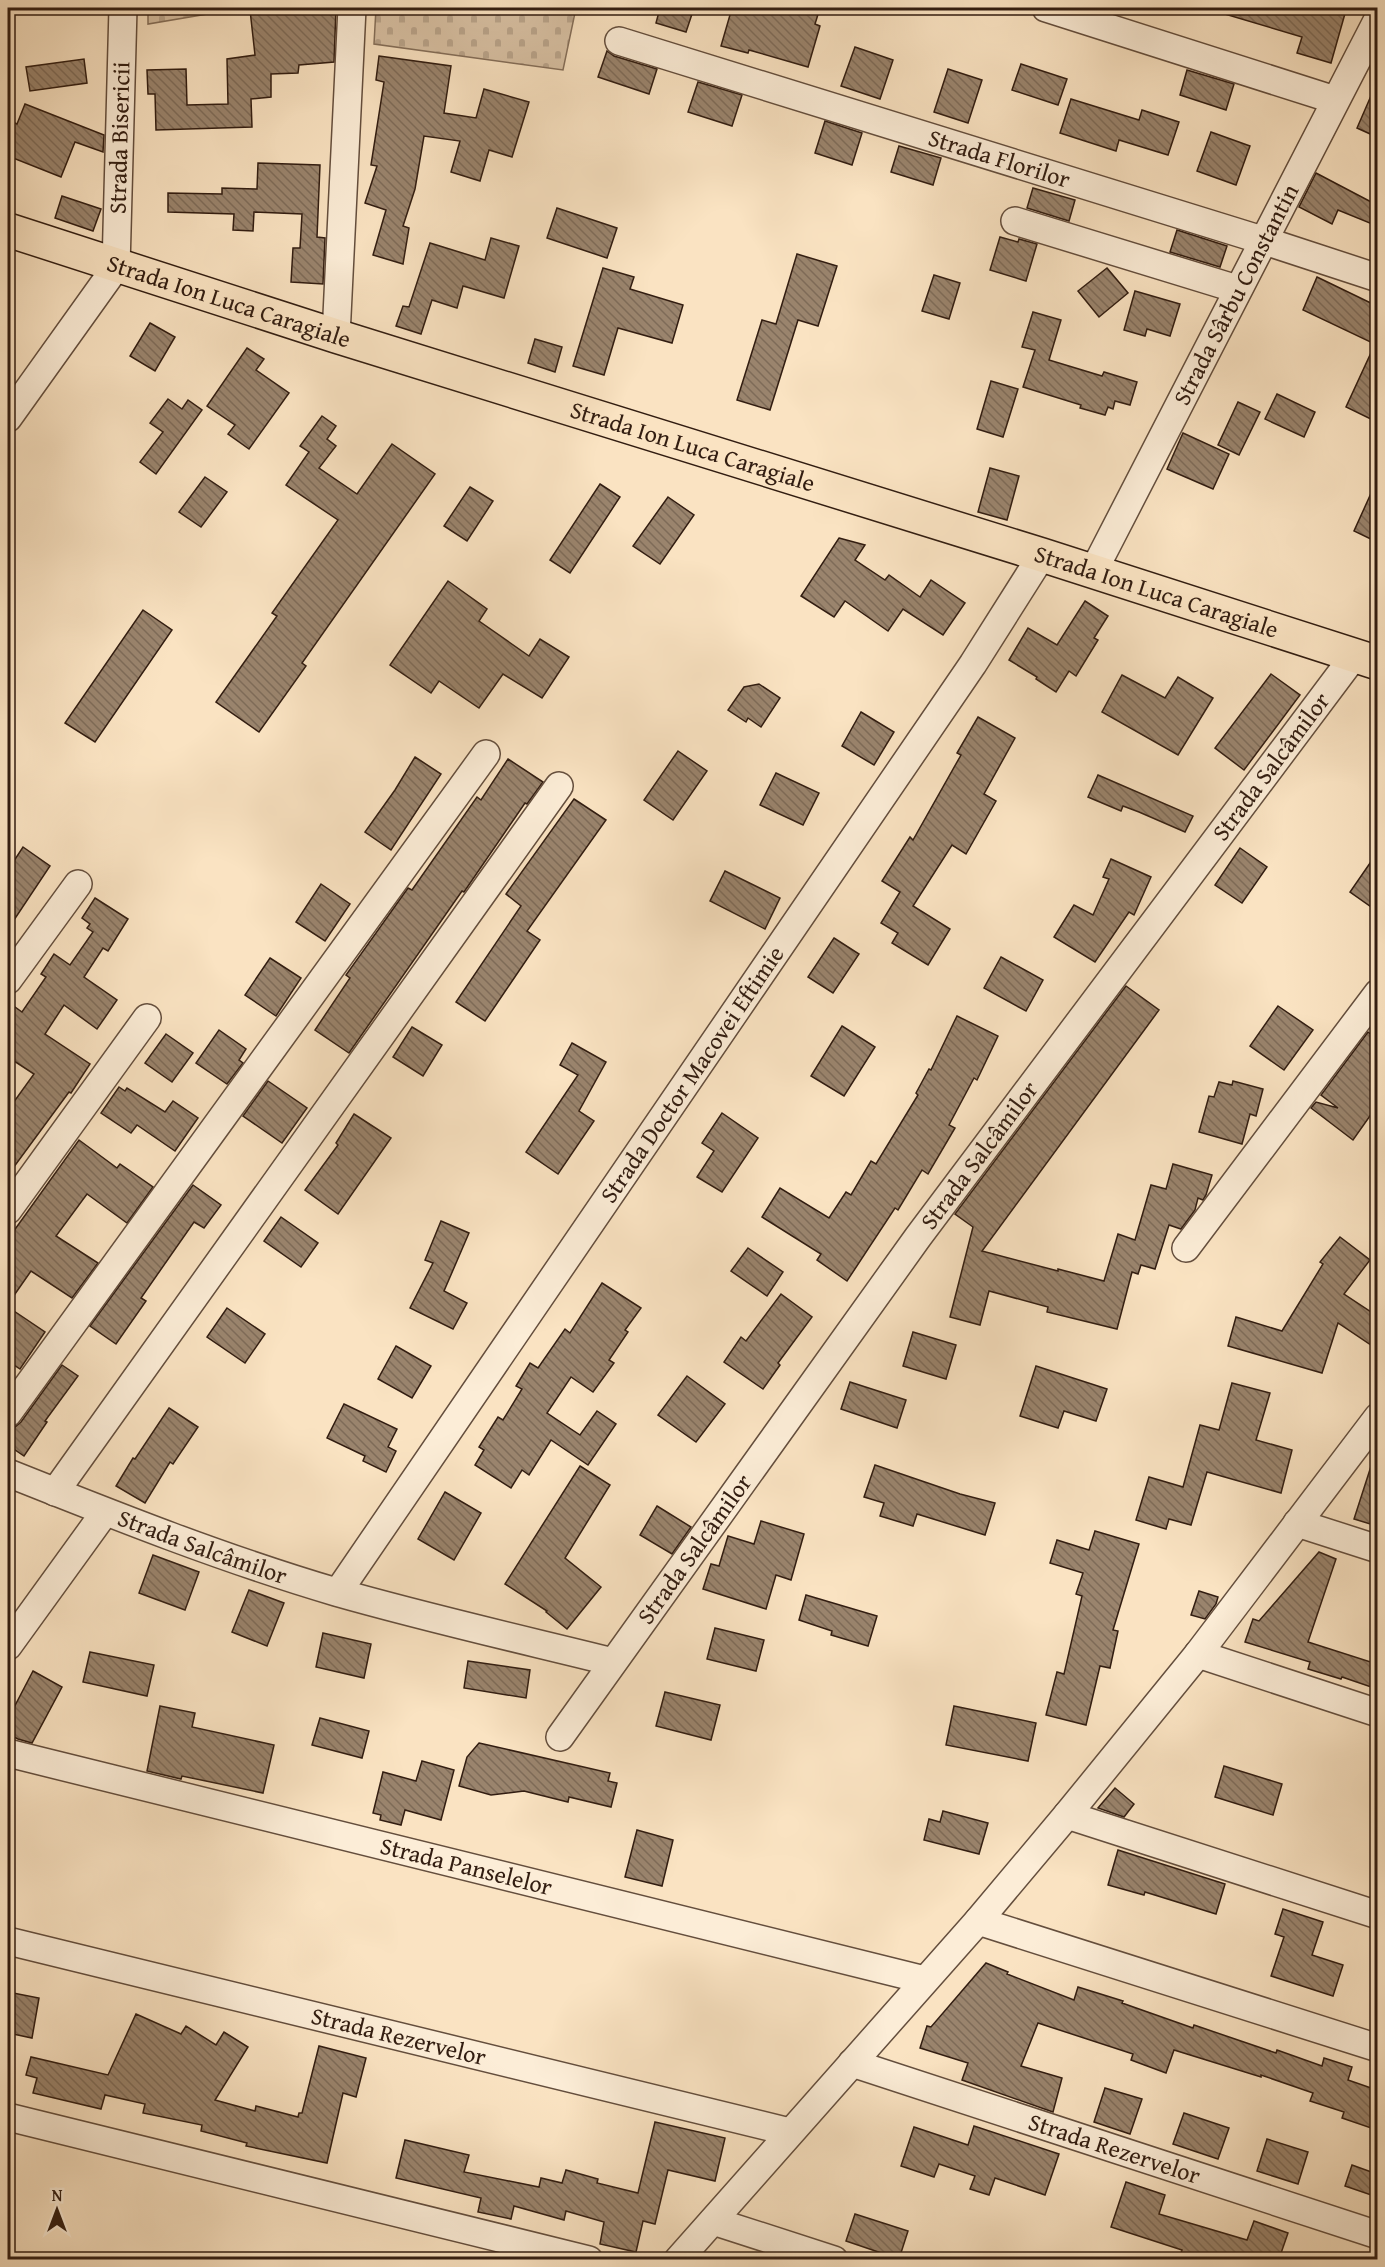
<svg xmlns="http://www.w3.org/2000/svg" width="1385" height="2267" font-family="'Gentium Book Plus',serif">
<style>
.cemetery{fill:url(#cemetery-stones);stroke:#856f5a;stroke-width:1.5}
.building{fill:url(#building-back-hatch);stroke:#321d11;stroke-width:1.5}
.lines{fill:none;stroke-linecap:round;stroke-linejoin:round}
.minor-casing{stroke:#644e3d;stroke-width:30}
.major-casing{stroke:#321d11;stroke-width:36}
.minor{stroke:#fcedd7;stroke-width:27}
.major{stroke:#fae3c2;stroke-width:33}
.labels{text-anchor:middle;stroke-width:4.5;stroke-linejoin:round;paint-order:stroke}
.street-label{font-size:24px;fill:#321d11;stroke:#fcedd7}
</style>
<defs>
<pattern id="cemetery-stones" width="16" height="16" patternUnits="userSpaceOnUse" patternTransform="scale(1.5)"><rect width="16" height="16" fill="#d8c1a4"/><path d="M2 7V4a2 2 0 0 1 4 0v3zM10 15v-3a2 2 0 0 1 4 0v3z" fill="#baa58c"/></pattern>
<pattern id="building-back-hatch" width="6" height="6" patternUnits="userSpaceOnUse" patternTransform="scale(1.5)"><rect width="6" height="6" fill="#9a846d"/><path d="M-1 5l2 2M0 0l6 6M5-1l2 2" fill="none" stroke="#7e6b58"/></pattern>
</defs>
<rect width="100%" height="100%" fill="#fae3c2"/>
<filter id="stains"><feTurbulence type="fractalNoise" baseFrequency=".00333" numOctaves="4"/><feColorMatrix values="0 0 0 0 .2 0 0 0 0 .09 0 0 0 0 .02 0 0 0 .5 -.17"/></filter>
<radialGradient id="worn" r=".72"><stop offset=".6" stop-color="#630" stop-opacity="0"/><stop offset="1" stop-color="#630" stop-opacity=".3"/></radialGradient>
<g class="cemetery">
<polygon points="148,8 243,8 148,24"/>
<polygon points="376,8 576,8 563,70 374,44"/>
</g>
<g class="building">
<polygon points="272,8 336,8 334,62 299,65 298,73 271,74 271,97 251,99 252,127 156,130 155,94 148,94 147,70 186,69 187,105 228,104 227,59 255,55 250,10"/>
<polygon points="660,8 694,8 686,32 656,23"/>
<polygon points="732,8 820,8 815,24 820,26 808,67 749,50 748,53 721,46"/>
<polygon points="1219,8 1336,8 1346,10 1331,63 1297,53 1302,37 1218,12"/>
<polygon points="855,47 893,60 880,99 841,86"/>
<polygon points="607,51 614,56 657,69 649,94 598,77"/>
<polygon points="379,56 451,66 444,113 476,118 484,89 529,102 512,157 489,150 480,181 451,172 460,141 424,136 415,189 403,226 409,228 403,264 373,255 386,210 365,203 377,166 371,165 384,82 376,80"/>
<polygon points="84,59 87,83 30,91 26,67"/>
<polygon points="1021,64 1067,79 1058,105 1012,90"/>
<polygon points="948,69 982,80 968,123 934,112"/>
<polygon points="1187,70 1234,84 1226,110 1180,95"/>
<polygon points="698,82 742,95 732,126 688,112"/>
<polygon points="1377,82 1377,137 1357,128"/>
<polygon points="1071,99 1139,120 1142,110 1179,122 1168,155 1119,140 1116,151 1060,133"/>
<polygon points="25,104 104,135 103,152 75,142 61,177 8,156 8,120 17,124"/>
<polygon points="825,121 862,133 852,165 815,153"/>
<polygon points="1211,132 1250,146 1236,185 1197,171"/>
<polygon points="899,146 941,158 933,185 891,172"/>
<polygon points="258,163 320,165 317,237 325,238 323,284 291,282 293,248 300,248 302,214 254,212 253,231 233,230 234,214 168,212 168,193 222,194 222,188 257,189"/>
<polygon points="1316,173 1377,205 1377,226 1338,210 1332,224 1299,207"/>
<polygon points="1033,188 1075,200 1069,221 1027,208"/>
<polygon points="62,196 101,209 93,231 55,218"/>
<polygon points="557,208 617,228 607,258 547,238"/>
<polygon points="1177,230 1227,246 1220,267 1170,252"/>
<polygon points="1000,237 1018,242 1019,239 1037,244 1026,281 990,270"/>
<polygon points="491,238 519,246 504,298 463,286 457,308 432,300 421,334 396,326 403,306 409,307 430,243 485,260"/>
<polygon points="797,254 837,266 818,326 798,320 770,410 737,400 762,320 776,324"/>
<polygon points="603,268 634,277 630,289 683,305 672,343 618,328 604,375 573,366"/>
<polygon points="1107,268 1128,293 1099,317 1078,291"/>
<polygon points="934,275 960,283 949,319 922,311"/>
<polygon points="1317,277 1377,306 1377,422 1346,407 1375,344 1303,310"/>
<polygon points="1135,291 1180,304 1170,336 1147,329 1145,336 1124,330"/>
<polygon points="1033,312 1061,320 1049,360 1102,376 1104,372 1137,382 1130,405 1115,401 1113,409 1108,407 1105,415 1080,408 1081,405 1023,387 1035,350 1022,347"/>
<polygon points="150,323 175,337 155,371 130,356"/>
<polygon points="535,339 562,347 555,372 528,363"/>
<polygon points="247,348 264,359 256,370 289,393 249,449 228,434 235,425 207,406"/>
<polygon points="991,381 1018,389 1003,437 977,429"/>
<polygon points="1277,394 1315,412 1304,437 1265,419"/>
<polygon points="168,399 182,409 188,400 202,410 156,474 140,462 163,432 150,423"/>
<polygon points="1238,402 1260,412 1239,455 1218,445"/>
<polygon points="322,416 336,426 327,439 336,446 319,468 357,494 392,444 435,474 302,663 306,666 259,732 216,702 277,616 272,613 338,520 286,485 309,452 300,446"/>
<polygon points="1183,433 1229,454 1213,489 1167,469"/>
<polygon points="990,468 1019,476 1007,520 978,512"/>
<polygon points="205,477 227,492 201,527 179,512"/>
<polygon points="1377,480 1377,542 1354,531"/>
<polygon points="600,484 620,497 570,573 550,560"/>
<polygon points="470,487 493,501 467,541 444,526"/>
<polygon points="668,497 694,515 660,564 633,546"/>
<polygon points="839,538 865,545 855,560 885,580 889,575 920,597 931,580 965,603 943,635 903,609 888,631 845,601 834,617 801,596"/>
<polygon points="448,581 487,609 479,621 529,656 540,639 569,657 542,698 503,674 479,708 439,681 431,693 390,665"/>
<polygon points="1085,601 1108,616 1094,638 1098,640 1076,676 1069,671 1056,692 1036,679 1037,677 1009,660 1028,628 1057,645"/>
<polygon points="143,610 172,630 95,742 65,723"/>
<polygon points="1271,674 1300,695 1244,770 1215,748"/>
<polygon points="1122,675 1165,698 1178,677 1213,698 1178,755 1102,712"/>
<polygon points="759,684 780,698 761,727 748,718 746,722 728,710 744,687"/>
<polygon points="861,712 894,732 874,765 842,746"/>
<polygon points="978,717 1015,738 984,794 996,801 966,854 952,845 913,906 950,929 928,965 892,943 898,933 881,923 900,892 882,881 910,837 913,840 961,755 957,753"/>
<polygon points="678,751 707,771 673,820 644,800"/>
<polygon points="415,757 441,774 391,850 365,832 395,790"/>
<polygon points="508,759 543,782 527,804 525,803 464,892 462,891 349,1053 315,1030 350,978 346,975 408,888 412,890 477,797 481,800"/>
<polygon points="776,773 819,793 803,825 760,805"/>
<polygon points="1098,775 1193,816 1185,832 1139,812 1123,806 1121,811 1088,797"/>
<polygon points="574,799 606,820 527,931 540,940 485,1021 456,1002 521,906 506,894"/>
<polygon points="23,847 50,866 8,929 8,870"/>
<polygon points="1240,848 1267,867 1242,903 1215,885"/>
<polygon points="1377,853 1377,911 1350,892"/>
<polygon points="1111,859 1151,877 1134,915 1129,912 1095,962 1054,937 1074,905 1093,915 1109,879 1103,877"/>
<polygon points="725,871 780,898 765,929 710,901"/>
<polygon points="321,884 350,904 325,941 296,922"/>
<polygon points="95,898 128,919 108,951 103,948 84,977 117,1000 97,1029 64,1005 45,1034 90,1064 71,1093 69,1092 8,1175 8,1110 34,1074 8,1057 8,1002 22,1012 46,977 41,974 54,954 70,965 93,932 87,928 90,924 82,918"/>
<polygon points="834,938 859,954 833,993 808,977"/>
<polygon points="1001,957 1043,980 1026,1011 984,988"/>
<polygon points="270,958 301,978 276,1016 245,995"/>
<polygon points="1126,986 1159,1010 982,1251 1058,1271 1058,1269 1104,1281 1118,1234 1135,1240 1151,1185 1166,1189 1173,1164 1212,1175 1206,1195 1203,1200 1198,1198 1195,1210 1181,1229 1169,1225 1155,1269 1141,1265 1138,1274 1132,1272 1117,1329 1047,1312 1048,1307 989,1291 980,1325 950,1317 973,1227 955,1214"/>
<polygon points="1278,1006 1313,1030 1284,1070 1250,1046"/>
<polygon points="957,1016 998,1036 977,1080 974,1078 949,1125 955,1128 928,1174 922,1170 898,1210 895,1208 847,1281 817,1260 821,1254 762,1217 780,1188 829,1218 846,1192 851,1195 871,1161 876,1164 918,1095 916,1093 929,1069 931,1070"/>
<polygon points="842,1026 875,1047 844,1096 811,1076"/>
<polygon points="412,1027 442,1045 423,1076 393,1057"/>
<polygon points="219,1030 246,1049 239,1060 243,1063 227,1084 196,1063"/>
<polygon points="1368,1032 1377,1039 1377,1106 1353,1140 1311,1108 1316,1102 1338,1108 1321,1095"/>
<polygon points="166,1034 193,1053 172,1082 145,1063"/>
<polygon points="572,1043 606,1062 579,1111 594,1121 558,1174 526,1152 578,1075 560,1065"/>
<polygon points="268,1081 307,1108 282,1143 243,1116"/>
<polygon points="1233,1081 1263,1089 1256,1116 1250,1114 1242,1144 1199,1132 1209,1096 1214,1097 1219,1082 1232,1085"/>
<polygon points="119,1087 125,1091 127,1088 165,1112 173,1101 198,1118 175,1151 137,1125 131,1133 101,1113"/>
<polygon points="722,1113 758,1138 722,1192 697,1177 714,1151 702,1143"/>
<polygon points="354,1114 391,1138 338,1214 305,1190 338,1145 336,1143"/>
<polygon points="79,1140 117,1168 120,1164 153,1187 127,1223 87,1194 56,1236 98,1263 72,1298 31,1271 8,1304 8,1239"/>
<polygon points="193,1185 221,1205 204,1228 194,1222 141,1298 146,1301 116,1344 90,1326"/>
<polygon points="281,1217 318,1243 301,1267 264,1241"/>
<polygon points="441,1221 469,1233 444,1291 467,1303 453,1329 410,1308 433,1263 425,1260"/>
<polygon points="1340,1237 1370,1260 1344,1294 1377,1316 1377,1349 1338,1323 1322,1373 1228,1346 1236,1317 1282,1331 1323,1264 1320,1262"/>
<polygon points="748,1248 783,1272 767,1296 731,1271"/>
<polygon points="602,1283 641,1308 625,1330 628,1332 609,1360 614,1363 593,1392 571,1377 547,1413 580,1435 597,1411 616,1424 588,1465 551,1440 529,1475 522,1470 511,1488 475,1465 484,1450 479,1447 498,1417 503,1420 522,1389 516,1386 530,1363 538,1368 565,1329 570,1333"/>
<polygon points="781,1294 812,1317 778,1363 780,1365 763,1389 724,1362 741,1337 746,1341"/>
<polygon points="8,1307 45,1332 20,1369 8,1361"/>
<polygon points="227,1308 265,1334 245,1363 207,1337"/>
<polygon points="913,1332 956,1345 946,1379 903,1366"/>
<polygon points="396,1346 431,1366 412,1398 378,1379"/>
<polygon points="62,1365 78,1376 45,1421 47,1422 24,1456 8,1445 8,1429 15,1427 21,1422"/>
<polygon points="1036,1366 1107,1389 1096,1421 1064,1411 1058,1428 1020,1416"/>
<polygon points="687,1376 725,1404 696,1442 658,1415"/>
<polygon points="850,1382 906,1400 897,1428 841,1409"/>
<polygon points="1232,1383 1270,1393 1256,1440 1292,1450 1281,1493 1207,1472 1191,1525 1169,1519 1166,1529 1136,1520 1149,1477 1183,1487 1200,1425 1219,1430"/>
<polygon points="344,1404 397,1429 388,1447 396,1451 386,1472 363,1461 365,1456 327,1438"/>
<polygon points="169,1408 198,1427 173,1464 170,1462 145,1503 116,1486 133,1458 135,1459"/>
<polygon points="1374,1457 1377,1458 1377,1526 1354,1519"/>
<polygon points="875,1465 960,1494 995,1503 985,1535 917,1514 913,1526 880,1516 884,1503 864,1497"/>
<polygon points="580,1466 610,1485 565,1558 601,1587 567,1629 546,1612 547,1611 505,1584"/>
<polygon points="445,1492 481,1513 454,1560 418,1539"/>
<polygon points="657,1506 691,1527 672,1554 640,1535"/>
<polygon points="761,1521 804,1534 791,1580 776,1575 766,1609 703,1589 711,1564 719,1566 728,1536 754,1544"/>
<polygon points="1095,1531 1139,1544 1113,1630 1118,1631 1110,1668 1100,1666 1086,1725 1046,1715 1057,1672 1064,1674 1082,1596 1076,1594 1083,1573 1050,1563 1057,1540 1089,1550"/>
<polygon points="1319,1552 1336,1559 1308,1642 1377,1664 1377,1689 1342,1677 1341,1679 1308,1669 1310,1662 1245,1642 1253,1619 1259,1621"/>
<polygon points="153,1555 199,1572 185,1610 139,1593"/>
<polygon points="249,1590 284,1603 267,1646 232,1632"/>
<polygon points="1199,1591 1218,1597 1216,1604 1205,1619 1191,1615"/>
<polygon points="806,1595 877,1616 868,1646 831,1635 832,1631 799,1620"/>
<polygon points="715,1628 764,1640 756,1671 707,1659"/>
<polygon points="323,1633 371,1644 364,1678 316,1667"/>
<polygon points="90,1652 154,1665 147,1696 83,1682"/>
<polygon points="468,1661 530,1670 526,1698 464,1688"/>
<polygon points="33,1671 62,1687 32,1743 18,1739 8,1734 8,1719"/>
<polygon points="665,1692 720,1705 711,1740 656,1726"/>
<polygon points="160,1706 195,1713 192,1727 274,1745 263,1793 182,1776 181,1779 147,1771"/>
<polygon points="954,1706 1036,1723 1028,1761 946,1745"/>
<polygon points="320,1718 369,1731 362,1758 312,1745"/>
<polygon points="479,1743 610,1773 608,1781 617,1783 611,1807 569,1797 568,1802 524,1791 491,1795 459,1786 467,1757"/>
<polygon points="422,1761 454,1770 441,1820 405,1810 401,1825 380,1820 381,1815 373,1813 383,1772 416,1781"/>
<polygon points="1224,1766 1282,1784 1273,1815 1215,1797"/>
<polygon points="1115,1788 1134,1804 1124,1817 1098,1808"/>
<polygon points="943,1811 988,1823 979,1854 924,1840 929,1819 940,1822"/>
<polygon points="637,1830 673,1840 662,1886 625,1877"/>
<polygon points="1118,1850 1225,1884 1216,1914 1145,1892 1144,1895 1108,1885"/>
<polygon points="1283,1909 1323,1922 1312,1955 1343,1965 1333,1996 1271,1976 1284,1937 1275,1934"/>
<polygon points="986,1963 1008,1972 1007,1974 1074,2000 1078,1987 1123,2001 1122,2003 1193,2028 1194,2025 1276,2053 1277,2050 1322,2066 1324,2058 1352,2067 1348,2080 1377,2090 1377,2130 1342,2118 1344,2112 1310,2101 1313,2093 1261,2075 1261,2077 1174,2050 1166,2073 1131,2060 1133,2054 1038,2023 1021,2066 1062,2078 1053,2112 962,2080 968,2063 920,2048 927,2026 931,2027"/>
<polygon points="8,1992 39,1998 32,2038 8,2033"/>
<polygon points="136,2014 181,2034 186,2026 216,2045 224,2032 248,2047 215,2100 255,2111 256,2106 298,2117 299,2113 302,2113 319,2046 366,2058 356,2097 343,2093 327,2163 246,2146 247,2143 201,2131 202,2125 143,2113 145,2104 105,2095 101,2109 33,2093 37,2078 26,2075 31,2057 108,2075"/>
<polygon points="1105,2088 1142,2099 1130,2134 1094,2122"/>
<polygon points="1184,2113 1229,2128 1218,2159 1173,2144"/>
<polygon points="655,2122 725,2138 715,2181 668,2170 655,2224 643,2221 636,2252 600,2244 604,2222 566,2211 564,2220 514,2206 511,2219 478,2212 481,2198 396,2178 405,2140 469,2155 464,2172 539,2187 541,2178 562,2183 566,2170 598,2179 597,2183 638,2193"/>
<polygon points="974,2126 1059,2154 1045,2195 995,2178 989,2195 970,2189 975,2176 939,2164 934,2177 901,2166 914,2127 968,2145"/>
<polygon points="1267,2139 1308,2152 1298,2184 1257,2171"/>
<polygon points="1352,2165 1377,2174 1377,2197 1345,2186"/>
<polygon points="1126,2182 1165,2195 1159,2214 1247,2240 1254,2221 1288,2233 1279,2259 1179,2259 1182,2250 1111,2227"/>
<polygon points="855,2214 908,2231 899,2259 846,2241"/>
</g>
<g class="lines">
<g class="minor-casing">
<g id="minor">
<polyline points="1046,8 1335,100"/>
<path id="s1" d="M 619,41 L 1262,240 L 1378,278"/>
<polyline points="1015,221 1237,289"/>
<polyline points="336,336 352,8"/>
<path id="s2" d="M 8,418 L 116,267 L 123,8"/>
<path id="s3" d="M 1093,572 L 1378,19"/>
<polyline points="8,980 78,884"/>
<polyline points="8,1210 147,1018"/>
<polyline points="1186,1248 1378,993"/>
<polyline points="8,1413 486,754"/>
<path id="s4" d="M 8,1473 C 116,1516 224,1559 336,1592 C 427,1618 520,1639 613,1662"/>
<polyline points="55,1492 559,786"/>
<polyline points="1297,1523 1378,1549"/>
<path id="s5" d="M 338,1592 L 973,664 L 1042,555"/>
<polyline points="8,1646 105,1512"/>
<polyline points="1198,1654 1378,1713"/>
<path id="s6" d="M 560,1737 L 918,1237 L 1354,656"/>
<path id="s7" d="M 8,1753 L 925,1980"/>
<polyline points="1067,1815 1378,1915"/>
<polyline points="978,1921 1378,2048"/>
<path id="s8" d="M 8,1941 L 790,2132"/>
<path id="s9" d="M 852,2063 L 1378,2235"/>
<polyline points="8,2117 589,2260"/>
<polyline points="713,2221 834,2260"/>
<polyline points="678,2260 978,1921 1067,1815 1198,1654 1378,1417"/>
</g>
</g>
<g class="major-casing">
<g id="major">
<path id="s10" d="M 8,230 L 336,336 L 1042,555 L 1378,663"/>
</g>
</g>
<use href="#minor" class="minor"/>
<use href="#major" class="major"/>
</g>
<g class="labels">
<g class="street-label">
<text dy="8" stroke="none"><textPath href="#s2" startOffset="315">Strada Bisericii</textPath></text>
<text dy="8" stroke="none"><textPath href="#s1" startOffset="398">Strada Florilor</textPath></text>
<text dy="8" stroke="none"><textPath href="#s3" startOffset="312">Strada Sârbu Constantin</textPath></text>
<text dy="8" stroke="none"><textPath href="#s10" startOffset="232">Strada Ion Luca Caragiale</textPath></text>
<text dy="8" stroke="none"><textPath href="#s10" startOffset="718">Strada Ion Luca Caragiale</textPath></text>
<text dy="8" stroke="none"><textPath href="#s10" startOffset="1204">Strada Ion Luca Caragiale</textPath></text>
<text dy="8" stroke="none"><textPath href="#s6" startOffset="1203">Strada Salcâmilor</textPath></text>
<text dy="8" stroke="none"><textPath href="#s5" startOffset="627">Strada Doctor Macovei Eftimie</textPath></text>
<text dy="8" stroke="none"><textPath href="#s6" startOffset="717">Strada Salcâmilor</textPath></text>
<text dy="8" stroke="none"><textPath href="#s4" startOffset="208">Strada Salcâmilor</textPath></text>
<text dy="8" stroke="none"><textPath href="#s6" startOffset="231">Strada Salcâmilor</textPath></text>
<text dy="8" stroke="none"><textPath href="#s7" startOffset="472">Strada Panselelor</textPath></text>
<text dy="8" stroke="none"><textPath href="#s8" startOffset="402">Strada Rezervelor</textPath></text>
<text dy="8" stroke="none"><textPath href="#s9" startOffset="276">Strada Rezervelor</textPath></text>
</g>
</g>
<rect width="1385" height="2267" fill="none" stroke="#fae3c2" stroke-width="30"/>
<rect x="9" y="9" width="1367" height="2249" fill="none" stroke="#321d11" stroke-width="3"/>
<rect x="15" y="15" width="1355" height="2237" fill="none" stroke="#321d11" stroke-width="1.5"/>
<g transform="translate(57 2210)" stroke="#fcedd7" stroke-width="4.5" paint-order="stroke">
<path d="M0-4.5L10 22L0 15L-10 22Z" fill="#321d11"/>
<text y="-9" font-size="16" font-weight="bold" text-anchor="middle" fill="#321d11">N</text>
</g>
<rect width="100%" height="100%" filter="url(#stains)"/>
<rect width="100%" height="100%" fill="url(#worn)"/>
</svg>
